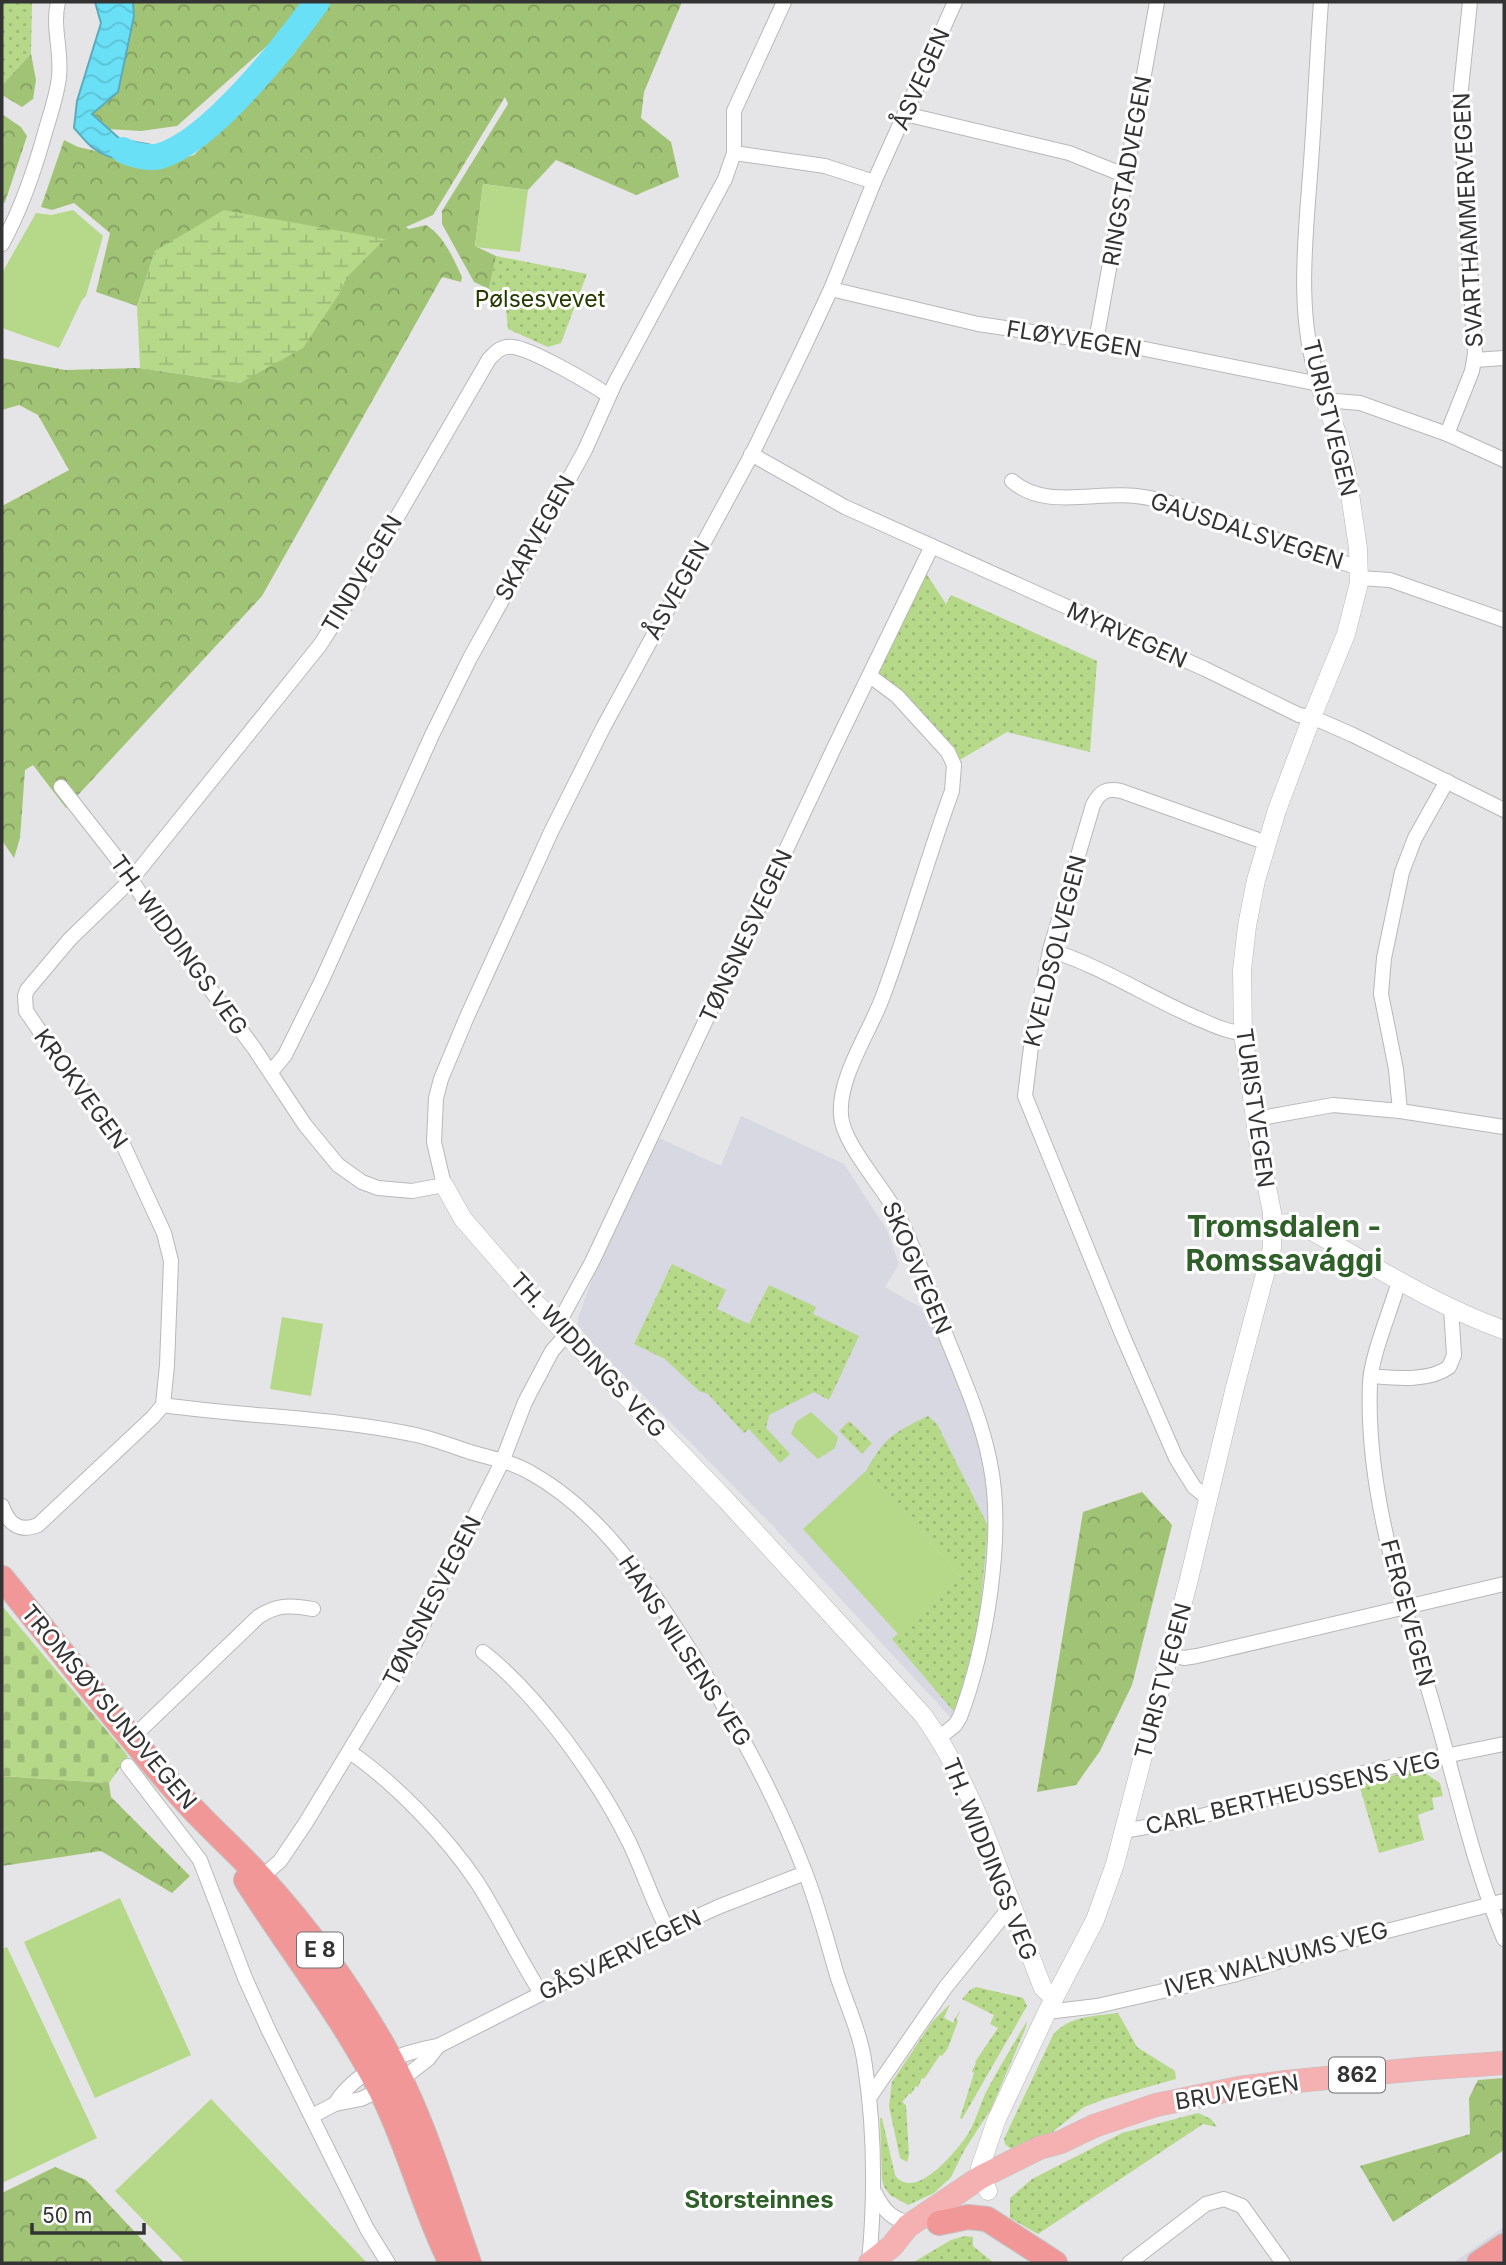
<svg xmlns="http://www.w3.org/2000/svg" width="1506" height="2265" font-family="Inter,sans-serif">
<style>
.built{fill:#d7d8e1}
.grass{fill:url(#grass-dots)}
.forest{fill:url(#forest-crowns)}
.wetland{fill:url(#wetland-marsh)}
.cemetery{fill:url(#cemetery-stones)}
.pitch{fill:#b5d889}
.water{fill:url(#water-waves);stroke:#5aacbc;stroke-width:2}
.lines{fill:none;stroke-linecap:round;stroke-linejoin:round}
.river{stroke:#6ae0f7;stroke-width:26}
.minor-casing{stroke:#b8b8ba;stroke-width:16}
.tertiary-casing{stroke:#b8b8ba;stroke-width:19}
.primary-casing{stroke:#c2c2c2;stroke-width:24}
.trunk-casing{stroke:#c2c2c2;stroke-width:26}
.minor{stroke:#fff;stroke-width:14}
.tertiary{stroke:#fff;stroke-width:18}
.primary{stroke:#f5b1b2;stroke-width:23}
.trunk{stroke:#f29798;stroke-width:24}
.labels{text-anchor:middle;stroke-width:6;stroke-linejoin:round;paint-order:stroke}
.shield{fill:#fff;stroke:#707071;stroke-width:2}
.shield-label{font-size:21px;font-weight:bold;fill:#333334}
.street-label{font-size:23px;fill:#333334;stroke:#fff}
.park-label{font-size:23px;fill:#263a00;stroke:#fff}
.neighbourhood-label{font-size:24px;font-weight:bold;fill:#2f6029;stroke:#fff}
.district-label{font-size:30px;font-weight:bold;fill:#2f6029;stroke:#fff}
</style>
<defs>
<pattern id="grass-dots" width="8" height="8" patternUnits="userSpaceOnUse" patternTransform="scale(1.75)"><rect width="8" height="8" fill="#b5d889"/><path d="M2 2h.1M6 6h.1" fill="none" stroke="#9cba77" stroke-width="1.8" stroke-linecap="round"/></pattern>
<pattern id="forest-crowns" width="20" height="18" patternUnits="userSpaceOnUse" patternTransform="scale(1.75)"><rect width="20" height="18" fill="#a1c375"/><path d="M2 6a3 3 0 1 1 6 0M12 15a3 3 0 1 1 6 0" fill="none" stroke="#849f61"/></pattern>
<pattern id="wetland-marsh" width="20" height="14" patternUnits="userSpaceOnUse" patternTransform="scale(1.75)"><rect width="20" height="14" fill="#b5d889"/><path d="M1 5h8M5 5V1M11 12h8M15 12V8" fill="none" stroke="#9cba77"/></pattern>
<pattern id="cemetery-stones" width="16" height="16" patternUnits="userSpaceOnUse" patternTransform="scale(1.75)"><rect width="16" height="16" fill="#b5d889"/><path d="M2 7V4a2 2 0 0 1 4 0v3zM10 15v-3a2 2 0 0 1 4 0v3z" fill="#9cba77"/></pattern>
<pattern id="water-waves" width="16" height="10" patternUnits="userSpaceOnUse" patternTransform="scale(1.75)"><rect width="16" height="10" fill="#6ae0f7"/><path d="M0 5q4-4 8 0t8 0" fill="none" stroke="#5cc1d4"/></pattern>
</defs>
<rect width="100%" height="100%" fill="#e5e5e7"/>
<g class="built">
<polygon points="741,1116 844,1164 887,1230 899,1264 885,1287 939,1318 966,1382 996,1511 988,1607 959,1703 951,1718 773,1526 593,1344 578,1325 578,1318 625,1187 650,1134 721,1166"/>
<polygon points="1504,2227 1504,2263 1453,2263"/>
</g>
<g class="grass">
<polygon points="2,2 32,2 31,54 2,85"/>
<polygon points="496,256 587,274 561,343 548,347 508,329 506,309 489,289"/>
<polygon points="924,570 946,604 951,595 1097,661 1090,752 1007,732 958,761 878,672"/>
<polygon points="672,1264 726,1290 717,1309 749,1324 769,1285 816,1307 813,1314 859,1336 829,1400 814,1392 769,1415 766,1428 790,1454 780,1463 749,1429 744,1433 708,1394 699,1391 665,1359 634,1344"/>
<path d="M 928,1416 L 937,1424 L 988,1526 L 978,1631 L 955,1713 L 892,1639 L 961,1576 L 866,1471 C 886,1436 893,1433 928,1416 Z"/>
<polygon points="849,1421 872,1443 862,1454 839,1431"/>
<polygon points="1419,1769 1440,1783 1443,1796 1432,1798 1434,1809 1418,1815 1424,1840 1379,1853 1359,1784"/>
<polygon points="976,1987 1023,1998 1027,2006 962,2119 960,2118 974,2073 972,2071 976,2063 975,2062 998,2028 990,2024 994,2015 962,1999 970,1990"/>
<polygon points="950,2004 944,2018 954,2023 954,2020 961,2009 956,2020 958,2021 948,2048 942,2056 940,2055 924,2079 922,2078 918,2087 916,2086 911,2094 909,2094 902,2102 906,2105 909,2155 907,2162 900,2158 889,2106 892,2082 932,2022"/>
<path d="M 1118,2013 L 1137,2047 L 1175,2071 L 1176,2079 L 1105,2099 L 1084,2107 L 1046,2137 L 1016,2153 L 1005,2144 L 1004,2139 L 1053,2035 C 1068,2016 1095,2016 1118,2013 Z"/>
<path d="M 1027,2021 L 1026,2027 L 991,2109 L 965,2149 L 951,2177 L 934,2193 L 908,2205 L 890,2195 L 884,2187 L 882,2179 L 880,2118 L 882,2118 L 895,2175 C 914,2202 954,2154 966,2137 C 975,2124 979,2107 986,2092 C 999,2068 1013,2045 1027,2021 Z"/>
<polygon points="1198,2113 1211,2119 1217,2127 1203,2124 1038,2234 1010,2218 1010,2198 1032,2179 1122,2133"/>
<polygon points="965,2236 973,2237 973,2246 994,2263 912,2263 951,2240"/>
</g>
<g class="forest">
<polygon points="133,2 303,2 276,38 177,126 141,131 108,129 91,114 118,92 134,16"/>
<path d="M 330,2 L 682,2 L 644,92 L 641,118 L 671,142 L 679,177 L 636,195 L 556,160 L 528,190 L 483,184 L 475,246 L 496,256 L 489,289 L 474,282 L 442,224 L 442,211 L 508,104 L 505,97 L 433,215 L 406,227 L 409,229 L 426,225 C 445,237 453,258 462,277 L 461,282 L 442,277 L 262,596 L 66,808 L 33,765 L 25,770 L 20,838 L 14,858 L 3,842 L 2,831 L 2,504 L 4,505 L 69,470 L 38,415 L 19,405 L 2,410 L 2,358 L 65,370 L 140,368 L 240,383 L 339,294 L 346,278 L 155,251 L 137,306 L 96,292 L 110,233 L 74,203 L 52,210 L 41,207 L 64,140 L 78,147 L 158,165 L 194,155 L 293,55 Z"/>
<polygon points="31,54 36,80 33,99 22,107 2,95 2,85"/>
<polygon points="2,114 21,127 27,136 5,202 2,205"/>
<polygon points="1142,1492 1172,1525 1132,1685 1100,1751 1076,1785 1037,1792 1083,1512"/>
<polygon points="2,1776 109,1783 111,1797 190,1876 172,1893 101,1851 2,1866"/>
<polygon points="1504,2078 1504,2150 1393,2222 1360,2166 1470,2134 1469,2098 1478,2080"/>
<polygon points="55,2167 86,2180 164,2263 2,2263 2,2193"/>
</g>
<polygon class="wetland" points="224,210 385,239 346,278 339,294 303,348 240,383 140,368 137,306 155,251"/>
<polygon class="cemetery" points="3,1607 128,1756 109,1783 2,1776"/>
<g class="pitch">
<polygon points="483,184 528,190 520,252 475,247"/>
<polygon points="73,210 103,236 86,296 82,300 59,348 2,328 2,273 36,213 51,215"/>
<polygon points="282,1317 323,1324 311,1396 270,1389"/>
<polygon points="811,1412 838,1437 835,1448 818,1459 791,1434 796,1422"/>
<polygon points="866,1471 961,1576 898,1634 803,1529"/>
<polygon points="120,1898 191,2055 95,2098 24,1942"/>
<polygon points="7,1947 97,2138 2,2183 2,1949"/>
<polygon points="211,2099 367,2263 185,2263 115,2191"/>
</g>
<path class="water" d="M 95,2 L 133,2 L 134,16 L 118,92 L 92,114 L 120,139 L 157,146 L 192,140 C 160,156 126,172 93,148 C 86,143 80,134 74,128 L 77,101 L 101,23 Z"/>
<g class="lines">
<path class="river" d="M 123,150 C 132,155 150,159 160,156 C 211,141 286,45 317,2"/>
<g class="minor-casing">
<g id="minor">
<polyline points="905,114 1069,153 1124,175"/>
<polyline points="734,153 825,166 874,182"/>
<path d="M 2,244 C 22,208 35,169 46,129 C 51,112 57,95 59,77 C 62,52 52,27 58,2"/>
<polyline points="831,289 978,324 1140,348 1319,384"/>
<polyline points="1096,341 1157,2"/>
<polyline points="1474,360 1504,358"/>
<path d="M 1319,384 C 1295,314 1306,234 1311,162 C 1315,108 1317,55 1321,2"/>
<polyline points="1324,400 1360,403 1447,434 1504,460"/>
<polyline points="1447,434 1472,371 1475,354 1460,98 1470,2"/>
<polyline points="751,454 845,507 1205,669 1299,715 1312,717 1353,735 1504,810"/>
<path d="M 1012,481 C 1045,510 1096,491 1136,496 C 1164,499 1191,510 1218,520 C 1265,536 1312,552 1359,568"/>
<polyline points="1359,578 1390,580 1504,620"/>
<path d="M 870,676 L 897,696 L 948,752 L 954,765 L 952,791 C 927,859 908,929 883,996 C 870,1032 838,1077 841,1115 C 842,1143 884,1188 898,1215 C 916,1251 929,1290 943,1328 C 960,1372 981,1416 990,1463 C 1005,1536 986,1648 960,1717 L 955,1725 L 939,1738"/>
<polyline points="61,787 115,856 150,908 254,1048 305,1125 338,1165 362,1182 378,1188 412,1191 444,1185 434,1142 436,1098 441,1079 466,1019 551,832 603,728 753,452 803,349 831,289 874,182 955,2"/>
<path d="M 1050,950 C 1100,966 1145,995 1192,1016 C 1209,1023 1225,1032 1243,1033"/>
<polyline points="271,1072 285,1055 322,980 432,735 470,658 585,450 615,383 725,179 734,153 734,111 784,2"/>
<polyline points="1400,1111 1396,1069 1381,994 1384,958 1402,872 1415,838 1447,781"/>
<polyline points="1256,1119 1333,1105 1400,1111 1504,1127"/>
<path d="M 1399,1281 C 1391,1310 1371,1356 1370,1383 C 1365,1500 1408,1615 1439,1726 C 1459,1797 1475,1870 1504,1939"/>
<polyline points="557,1326 592,1262 834,748 932,546"/>
<path d="M 1371,1376 C 1395,1378 1429,1382 1449,1367 L 1454,1355 L 1451,1307"/>
<path d="M 163,1405 C 247,1417 332,1417 416,1435 C 434,1439 452,1446 470,1452 C 490,1458 513,1462 531,1473 C 594,1508 639,1571 677,1630 C 727,1707 772,1786 805,1872 C 818,1905 827,1941 837,1975 C 847,2006 861,2034 865,2066 C 875,2131 875,2198 869,2263"/>
<path d="M 1209,1499 L 1194,1487 L 1176,1458 L 1122,1334 L 1025,1096 L 1031,1047 L 1050,950 L 1093,805 C 1100,791 1107,788 1121,791 L 1267,843"/>
<path d="M 2,1506 C 8,1523 19,1533 38,1525 L 153,1417 L 163,1405 L 167,1365 L 171,1261 L 164,1233 L 121,1140 L 63,1065 L 26,1011 L 25,996 L 27,990 L 70,939 L 131,880 L 320,645 L 349,600 L 489,359 C 496,352 502,345 513,347 C 532,349 590,383 608,395"/>
<path d="M 483,1652 C 538,1695 598,1779 629,1842 C 643,1871 653,1902 668,1931"/>
<polyline points="1170,1655 1184,1658 1197,1656 1504,1584"/>
<path d="M 132,1738 L 258,1617 C 277,1604 292,1605 313,1609"/>
<path d="M 350,1752 C 395,1783 446,1836 477,1882 C 500,1918 518,1957 541,1993"/>
<polyline points="128,1766 200,1860 245,1978 269,2031 367,2229 388,2263"/>
<polyline points="1123,1831 1186,1820 1371,1771 1504,1744"/>
<polyline points="256,1882 280,1861 305,1824 417,1639 447,1571 502,1462 525,1402 552,1351 566,1335"/>
<polyline points="1047,2012 1097,2006 1233,1975 1348,1941 1504,1901"/>
<polyline points="869,2098 945,1988 1011,1906"/>
<path d="M 335,2104 C 355,2071 401,2052 438,2046 L 653,1937 L 718,1907 L 805,1873"/>
<polyline points="312,2116 335,2104 361,2099 401,2080 428,2059 438,2046"/>
<path d="M 875,2193 C 883,2210 893,2221 912,2223"/>
<polyline points="1129,2263 1206,2204 1224,2199 1242,2206 1283,2263"/>
</g>
</g>
<g class="tertiary-casing">
<g id="tertiary">
<path d="M 444,1185 L 463,1219 L 535,1302 L 727,1501 L 923,1715 C 981,1796 1006,1898 1043,1988 L 1054,1999"/>
<path d="M 1272,1224 L 1293,1223 L 1306,1228 C 1371,1264 1434,1305 1504,1330"/>
<polyline points="988,2191 981,2177 980,2168 996,2121 1047,2012 1095,1920 1115,1864 1189,1579 1235,1387 1272,1248 1272,1212 1260,1154 1243,1033 1242,970 1247,926 1256,880 1277,810 1312,717 1346,634 1359,583 1358,548 1347,474 1338,436 1319,384"/>
</g>
</g>
<g class="primary-casing">
<polyline id="primary" points="870,2263 892,2246 908,2226 981,2177 1039,2148 1061,2142 1094,2126 1156,2105 1239,2088 1286,2082 1418,2069 1504,2063"/>
</g>
<g class="trunk-casing">
<g id="trunk">
<path d="M 2,1578 C 61,1650 118,1725 180,1795 C 206,1825 236,1850 262,1879 C 307,1928 347,1984 381,2042 C 421,2110 443,2189 469,2263"/>
<path d="M 246,1880 C 291,1951 343,2016 381,2091 C 409,2146 423,2207 451,2263"/>
<polyline points="939,2223 968,2217 987,2219 1055,2263"/>
<polyline points="1479,2263 1504,2246"/>
</g>
</g>
<use href="#minor" class="minor"/>
<use href="#tertiary" class="tertiary"/>
<use href="#primary" class="primary"/>
<use href="#trunk" class="trunk"/>
</g>
<g class="labels">
<g class="shield">
<rect x="297" y="1932.5" width="46" height="35" rx="5"/>
<rect x="1329" y="2057.5" width="56" height="35" rx="5"/>
</g>
<g class="shield-label">
<text x="320" y="1957">E 8</text>
<text x="1357" y="2082">862</text>
</g>
<g class="street-label">
<text transform="translate(921 79) rotate(-66)" y="8">ÅSVEGEN</text>
<text transform="translate(1127 171) rotate(-80)" y="8">RINGSTADVEGEN</text>
<text transform="translate(1468 220) rotate(-93)" y="8">SVARTHAMMERVEGEN</text>
<text transform="translate(1074 339) rotate(9)" y="8">FLØYVEGEN</text>
<text transform="translate(1330 418) rotate(76)" y="8">TURISTVEGEN</text>
<text transform="translate(1247 531) rotate(18)" y="8">GAUSDALSVEGEN</text>
<text transform="translate(535 538) rotate(-61)" y="8">SKARVEGEN</text>
<text transform="translate(362 574) rotate(-59)" y="8">TINDVEGEN</text>
<text transform="translate(677 590) rotate(-61)" y="8">ÅSVEGEN</text>
<text transform="translate(1127 635) rotate(24)" y="8">MYRVEGEN</text>
<text transform="translate(746 936) rotate(-65)" y="8">TØNSNESVEGEN</text>
<text transform="translate(179 945) rotate(54)" y="8">TH. WIDDINGS VEG</text>
<text transform="translate(1055 951) rotate(-76)" y="8">KVELDSOLVEGEN</text>
<text transform="translate(81 1089) rotate(54)" y="8">KROKVEGEN</text>
<text transform="translate(1255 1108) rotate(82)" y="8">TURISTVEGEN</text>
<text transform="translate(917 1268) rotate(67)" y="8">SKOGVEGEN</text>
<text transform="translate(588 1355) rotate(47)" y="8">TH. WIDDINGS VEG</text>
<text transform="translate(432 1601) rotate(-63)" y="8">TØNSNESVEGEN</text>
<text transform="translate(1408 1613) rotate(75)" y="8">FERGEVEGEN</text>
<text transform="translate(685 1651) rotate(57)" y="8">HANS NILSENS VEG</text>
<text transform="translate(1163 1681) rotate(-75)" y="8">TURISTVEGEN</text>
<text transform="translate(109 1707) rotate(50)" y="8">TROMSØYSUNDVEGEN</text>
<text transform="translate(1293 1793) rotate(-13)" y="8">CARL BERTHEUSSENS VEG</text>
<text transform="translate(990 1859) rotate(68)" y="8">TH. WIDDINGS VEG</text>
<text transform="translate(620 1955) rotate(-26)" y="8">GÅSVÆRVEGEN</text>
<text transform="translate(1276 1959) rotate(-15)" y="8">IVER WALNUMS VEG</text>
<text transform="translate(1237 2092) rotate(-9)" y="8">BRUVEGEN</text>
</g>
<g class="park-label">
<text x="540" y="307">Pølsesvevet</text>
</g>
<g class="neighbourhood-label">
<text x="759" y="2208">Storsteinnes</text>
</g>
<g class="district-label">
<text x="1284" y="1237">Tromsdalen -<tspan x="1284" dy="34">Romssavággi</tspan></text>
</g>
</g>
<rect width="1506" height="2265" fill="none" stroke="#333334" stroke-width="7"/>
<path d="M32 2223v10h112v-10" fill="none" stroke="#333334" stroke-width="3.5"/>
<text x="42" y="2223" font-size="21" fill="#333334" stroke="#ffffff" stroke-width="5" paint-order="stroke">50 m</text>
</svg>
